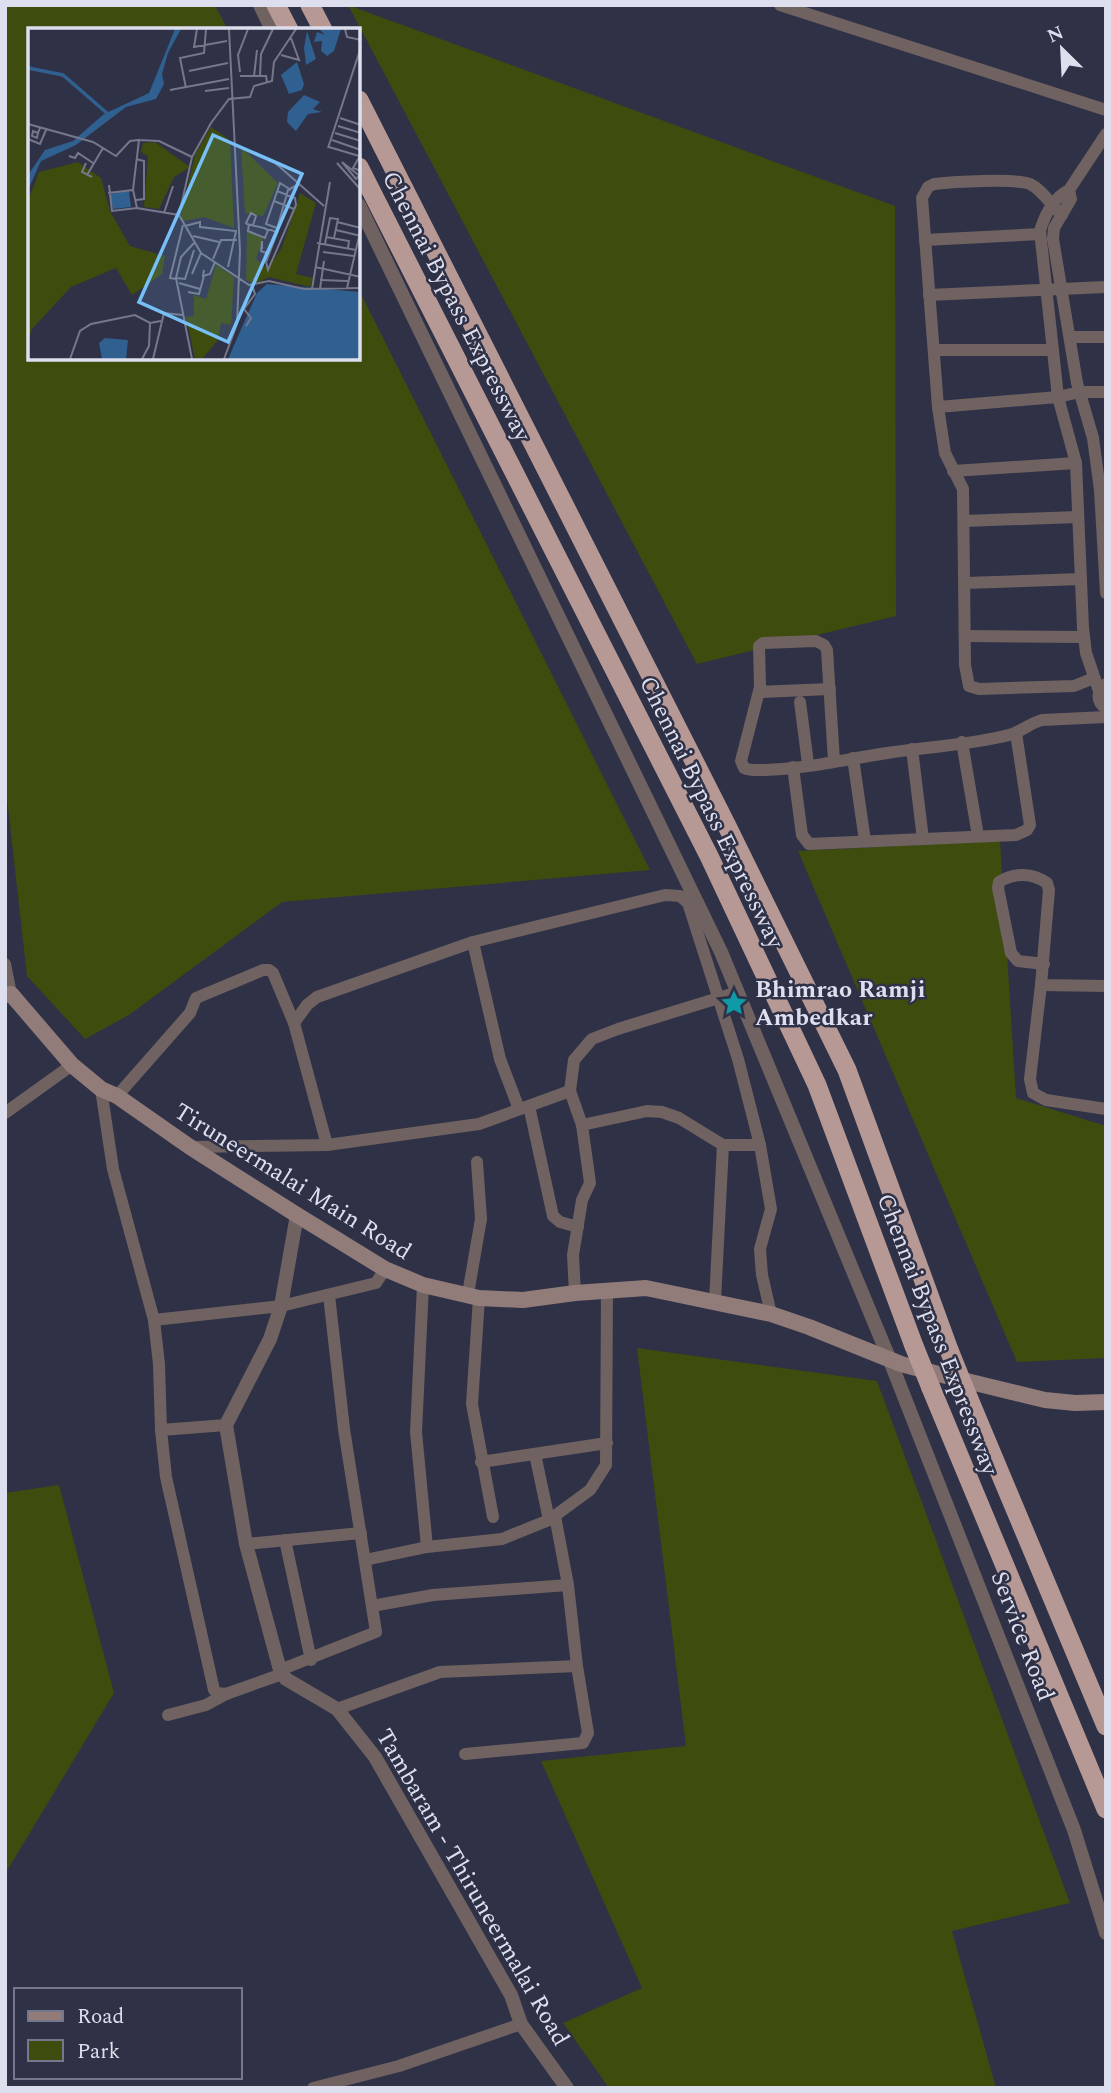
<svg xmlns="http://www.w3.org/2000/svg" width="1111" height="2093" font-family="Spectral,serif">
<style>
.green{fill:#3e4c0d}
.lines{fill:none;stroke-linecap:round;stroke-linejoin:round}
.minor{stroke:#6f6260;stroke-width:12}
.tertiary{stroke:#6f6260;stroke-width:14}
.secondary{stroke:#917c79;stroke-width:16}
.trunk{stroke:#b69894;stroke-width:19}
.trunk-bridge{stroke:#b69894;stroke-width:19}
.labels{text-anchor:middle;stroke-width:5;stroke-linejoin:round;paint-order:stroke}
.street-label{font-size:24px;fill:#dedfee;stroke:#2f3147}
.poi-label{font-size:24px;font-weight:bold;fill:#dedfee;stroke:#2f3147;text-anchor:start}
.inset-river{fill:none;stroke:#2f6090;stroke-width:3.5}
.inset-road{fill:none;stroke:#75778a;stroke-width:2}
.view{fill:#76c0f7;fill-opacity:0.15;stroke:#76c0f7;stroke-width:3.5}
.inset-edge{fill:none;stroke:#dedfee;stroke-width:3.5}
</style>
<rect width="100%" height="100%" fill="#2f3147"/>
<g class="green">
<polygon points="5,5 215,5 228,30 30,30 30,359 359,359 359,290 650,870 282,902 129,1015 85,1039 27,976 5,781"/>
<polygon points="348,5 895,206 896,616 697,664"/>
<polygon points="1000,841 1016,1098 1106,1126 1106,1358 1017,1362 798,851"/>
<polygon points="637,1348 877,1381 1070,1903 952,1931 996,2088 609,2088 563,2023 642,1988 541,1761 686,1746"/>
<polygon points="59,1485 114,1693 5,1874 5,1493"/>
</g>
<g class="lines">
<g class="minor">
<polyline points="780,5 1106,110"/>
<polyline points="1069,190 1071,199 1054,228 1053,239 1077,383 1093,438 1100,490 1106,593"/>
<path d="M 1062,215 C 1051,206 1043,190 1030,184 C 1015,178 952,182 934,184 L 928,187 L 922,198 L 938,407 L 945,453 L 963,489 L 965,665 L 969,686 L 979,689 L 1074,686 L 1094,678"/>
<polyline points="925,240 1040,234"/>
<polyline points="929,295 1106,287"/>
<polyline points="1070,337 1106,337"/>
<polyline points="934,350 1053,350"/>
<polyline points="938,407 1058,397 1080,392 1106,392"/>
<polyline points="953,471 1076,463"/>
<polyline points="964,521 1078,517"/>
<polyline points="965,583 1081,579"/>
<polyline points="965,636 1084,637"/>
<path d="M 1106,684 C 1096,691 1096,702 1106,708"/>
<path d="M 1099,691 L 1086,653 L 1083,628 L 1076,463 L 1058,397 L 1040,231 C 1045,214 1053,198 1069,190 L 1106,134"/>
<polyline points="759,692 830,689"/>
<polyline points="800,702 808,764"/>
<polyline points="962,742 978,836"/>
<polyline points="912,749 923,839"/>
<polyline points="853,758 865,841"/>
<path d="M 834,761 L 827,650 L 824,645 L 816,641 L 763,643 L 759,646 L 760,687 L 741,761 L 744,768 C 751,771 757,770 765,770 C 805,769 847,759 887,753 C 927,747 970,745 1009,735 C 1021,732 1030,723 1042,720 L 1106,717"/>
<polyline points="793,767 802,835 809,844 1016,835 1027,830 1030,825 1016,733"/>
<polyline points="473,942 500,1059 519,1109"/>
<polyline points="5,964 11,994"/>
<path d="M 1044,964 L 1018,961 L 1011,953 L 998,888 L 999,882 C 1014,872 1033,873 1047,883 L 1049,890 L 1041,985 L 1106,986"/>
<polyline points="1041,985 1030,1079 1033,1093 1046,1100 1106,1109"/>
<polyline points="294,1023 307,1005 317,997 473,942 665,895 680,896 688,903 738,1059 760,1145 771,1209 760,1249 762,1275 771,1314"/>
<polyline points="101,1089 113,1169 154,1320 159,1364 161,1430 166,1477 214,1690 217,1693 226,1694 282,1674"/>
<polyline points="117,1096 190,1013 196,998 263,970 269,970 273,973 294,1023 327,1145"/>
<polyline points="529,1106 553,1216 560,1222 578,1227"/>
<polyline points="5,1113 72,1065"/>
<polyline points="582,1125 647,1111 662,1112 679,1118 723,1145 760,1145"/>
<polyline points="191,1147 327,1145 479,1124 570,1091"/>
<polyline points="423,1285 416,1432 427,1547"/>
<polyline points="575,1293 573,1255 582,1200 590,1183 582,1125 570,1091 574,1060 592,1039 618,1029 738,992"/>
<polyline points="468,1294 481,1219 477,1162"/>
<polyline points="479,1298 472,1404 493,1517"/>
<polyline points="715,1301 723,1145"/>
<polyline points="154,1320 281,1306 376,1283 385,1269"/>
<polyline points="161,1430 226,1425"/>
<polyline points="535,1454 549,1520 590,1490 606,1465 607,1291"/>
<polyline points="481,1462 607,1443"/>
<polyline points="285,1540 311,1660"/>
<polyline points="246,1544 361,1533"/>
<polyline points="365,1560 427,1547 502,1539 549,1520"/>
<polyline points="372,1606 433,1595 568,1585"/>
<polyline points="280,1670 376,1632 344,1429 329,1295"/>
<polyline points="337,1709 440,1672 577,1666"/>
<polyline points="168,1715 206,1705 226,1694"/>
<polyline points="465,1754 583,1743 588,1733 577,1666 568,1585 555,1516"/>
<polyline points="313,2088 399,2066 521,2024"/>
</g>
<g class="tertiary">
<polyline points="260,5 272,30"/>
<polyline points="359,205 721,952 889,1358 1074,1830 1106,1933"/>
<polyline points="297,1215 281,1306 270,1339 226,1425 246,1544 280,1670 286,1679 337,1709 375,1757 511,1995 521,2024 567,2088"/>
</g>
<polyline class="secondary" points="5,995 11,994 72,1065 101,1089 117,1096 190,1147 297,1215 385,1269 423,1285 479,1298 523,1300 575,1293 646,1288 771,1314 809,1327 901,1364 942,1375 1045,1400 1075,1403 1106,1402"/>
<g class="trunk">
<polyline points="276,5 289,30"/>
<polyline points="310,5 323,30"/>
<polyline points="359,100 726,824 847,1070 949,1350"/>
<polyline points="359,167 709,856 817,1085 914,1346"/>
<polyline points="931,1388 1106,1809"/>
<polyline points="966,1392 1106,1726"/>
</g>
<g class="trunk-bridge">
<polyline points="914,1346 931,1388"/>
<polyline points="949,1350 966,1392"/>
</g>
</g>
<defs>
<g id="sight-bare" transform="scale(2.1)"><path d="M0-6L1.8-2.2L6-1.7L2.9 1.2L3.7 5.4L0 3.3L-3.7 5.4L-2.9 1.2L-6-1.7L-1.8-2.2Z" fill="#0f9aa8" stroke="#2f3147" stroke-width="2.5" paint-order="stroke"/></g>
</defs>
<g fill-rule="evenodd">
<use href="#sight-bare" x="734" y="1003"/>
</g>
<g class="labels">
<g class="street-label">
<text transform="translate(457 306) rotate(63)" y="8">Chennai Bypass Expressway</text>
<text transform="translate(712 812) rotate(64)" y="8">Chennai Bypass Expressway</text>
<text transform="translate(293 1181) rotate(32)" y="8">Tiruneermalai Main Road</text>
<text transform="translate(938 1334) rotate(69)" y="8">Chennai Bypass Expressway</text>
<text transform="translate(1023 1636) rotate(69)" y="8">Service Road</text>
<text transform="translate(473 1887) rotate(60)" y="8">Tambaram - Thiruneermalai Road</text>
</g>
<g class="poi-label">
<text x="755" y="997">Bhimrao Ramji<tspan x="755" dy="28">Ambedkar</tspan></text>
</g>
</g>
<g transform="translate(28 28)">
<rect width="332" height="332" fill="#2f3147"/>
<path d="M 183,99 L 202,112 L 206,200 L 176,189 L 155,193 L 153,186 L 167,127 ZM 127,114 L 162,139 L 146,149 L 131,181 L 116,179 L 120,128 L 113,124 L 115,115 ZM 213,119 L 250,155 L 235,188 L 217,185 ZM 50,134 L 73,150 L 82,183 L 102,218 L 137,228 L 134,246 L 104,267 L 88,240 L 43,259 L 4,301 L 0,313 L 0,173 L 11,144 ZM 272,165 L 288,175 L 268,246 L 285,250 L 282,259 L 241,249 L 227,256 L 218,252 L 219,203 L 235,210 L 228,231 L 240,241 L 254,219 ZM 188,237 L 206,249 L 203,297 L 193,295 L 190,312 L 175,330 L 167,331 L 158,289 L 166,288 L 166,267 L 178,271 Z" fill="#3e4c0d"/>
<path d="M 147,1 L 153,1 L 140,25 L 134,46 L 136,56 L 128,71 L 98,79 L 48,117 L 13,133 L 0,162 L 0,147 L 17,122 L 45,113 L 76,86 L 121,65 ZM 291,1 L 313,1 L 306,23 L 299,28 L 293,23 L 294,13 L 286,14 L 289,4 L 297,7 ZM 279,3 L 288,31 L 278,37 L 276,20 ZM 269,34 L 276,56 L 274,62 L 261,66 L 253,47 ZM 276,67 L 292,74 L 285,81 L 294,84 L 280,86 L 268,103 L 259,94 L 260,84 ZM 101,163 L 103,179 L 85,181 L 82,166 ZM 239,256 L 332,264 L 332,331 L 200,331 L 229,265 ZM 77,310 L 100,312 L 98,331 L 74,331 L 71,315 Z" fill="#2f6090"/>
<path class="inset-river" d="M 0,40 L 35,47 L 80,86"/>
<path class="inset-road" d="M 169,1 L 166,19 L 199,13M 317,1 L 319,9 L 333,12M 253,27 L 271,32 L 263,10M 161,43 L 200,35M 212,44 L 210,27 L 220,1M 212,48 L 238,48 L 239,54M 226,48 L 229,22M 232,48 L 233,26 L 245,1M 158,60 L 152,30 L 176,25 L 178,1M 142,62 L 201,51M 177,63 L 201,60M 312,90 L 333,97M 0,96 L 65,114 L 88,128 L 102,113 L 111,112 L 105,162 L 109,180 L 151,187 L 173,225 L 221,257 L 241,253 L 276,261 L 333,260M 310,98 L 333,105M 10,105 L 5,103 L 4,108 L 9,110 L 10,105 L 12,100M 307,105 L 333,113M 0,111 L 12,116 L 18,102M 111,112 L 131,113 L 164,129M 304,112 L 333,122M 301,119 L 331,128M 300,120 L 333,19M 333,126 L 325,140 L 333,143M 41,128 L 47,130 L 50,125 L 65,135M 108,131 L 116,133 L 116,171 L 108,172M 244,132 L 296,178M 58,135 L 54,144 L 64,149M 309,135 L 333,162M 59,147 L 75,120M 331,148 L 328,151 L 314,134 L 333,149M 81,157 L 84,183 L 109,180M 80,165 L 105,162M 246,173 L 266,181M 136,185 L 145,158M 151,187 L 164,129 L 183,95 L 201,71 L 222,69 L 226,58 L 244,53 L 246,34 L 268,1M 309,194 L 333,200M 221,196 L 220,203 L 237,210 L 240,202M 225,197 L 228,188 L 223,185 L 218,195 L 219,196 L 223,197 L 236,200 L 240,202 L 243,202 L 249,204M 157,198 L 172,194 L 172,199 L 208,203 L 200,239M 249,200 L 238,196 L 252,155 L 263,162M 249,201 L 260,162 L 271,156M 308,202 L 333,208M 249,203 L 238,234 L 250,203M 165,208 L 191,214M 298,209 L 321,213 L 320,220M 289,215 L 328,222M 297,216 L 302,190 L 310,191 L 306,210M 234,221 L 234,213 L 233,223 L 241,226M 295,224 L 326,228M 185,231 L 193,212 L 209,212M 238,234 L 240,242 L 268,177 L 267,170 L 249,163M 287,239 L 333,249M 176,242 L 175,248 L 182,246 L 187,234M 164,246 L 173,225M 148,250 L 157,251 L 166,222M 148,251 L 142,250 L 155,197M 292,252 L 320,253M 151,255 L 172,261M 319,260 L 333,200M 284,261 L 302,154M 292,261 L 296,233M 160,264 L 171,266 L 176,248M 218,298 L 223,290 L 216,281 L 227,266 L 224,257M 42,331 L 52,303 L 63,296 L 107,287 L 122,295 L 133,293M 114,331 L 121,318 L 122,295M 125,331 L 136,285 L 155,287M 164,331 L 148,250 L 153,229 L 166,215M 196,331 L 209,296 L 212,223 L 201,1"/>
<path class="view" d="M 185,107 L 274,146 L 200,314 L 111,274 Z"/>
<rect width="332" height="332" class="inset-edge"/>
</g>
<rect width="1111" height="2093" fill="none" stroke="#dedfee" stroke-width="14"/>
<rect x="14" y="1988" width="228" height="91" fill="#2f3147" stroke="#75778a" stroke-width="2"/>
<rect x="28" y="2011" width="35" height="10" fill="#917c79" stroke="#75778a" stroke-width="2"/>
<text x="77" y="2023" font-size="21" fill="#dedfee">Road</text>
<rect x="28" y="2040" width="35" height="21" fill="#3e4c0d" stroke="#75778a" stroke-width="2"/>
<text x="77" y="2058" font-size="21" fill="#dedfee">Park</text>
<g transform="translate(1062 49) rotate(336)" stroke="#2f3147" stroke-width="5" paint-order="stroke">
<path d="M0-5L12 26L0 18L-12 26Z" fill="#dedfee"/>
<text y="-10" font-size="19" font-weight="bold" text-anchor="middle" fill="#dedfee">N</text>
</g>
</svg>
